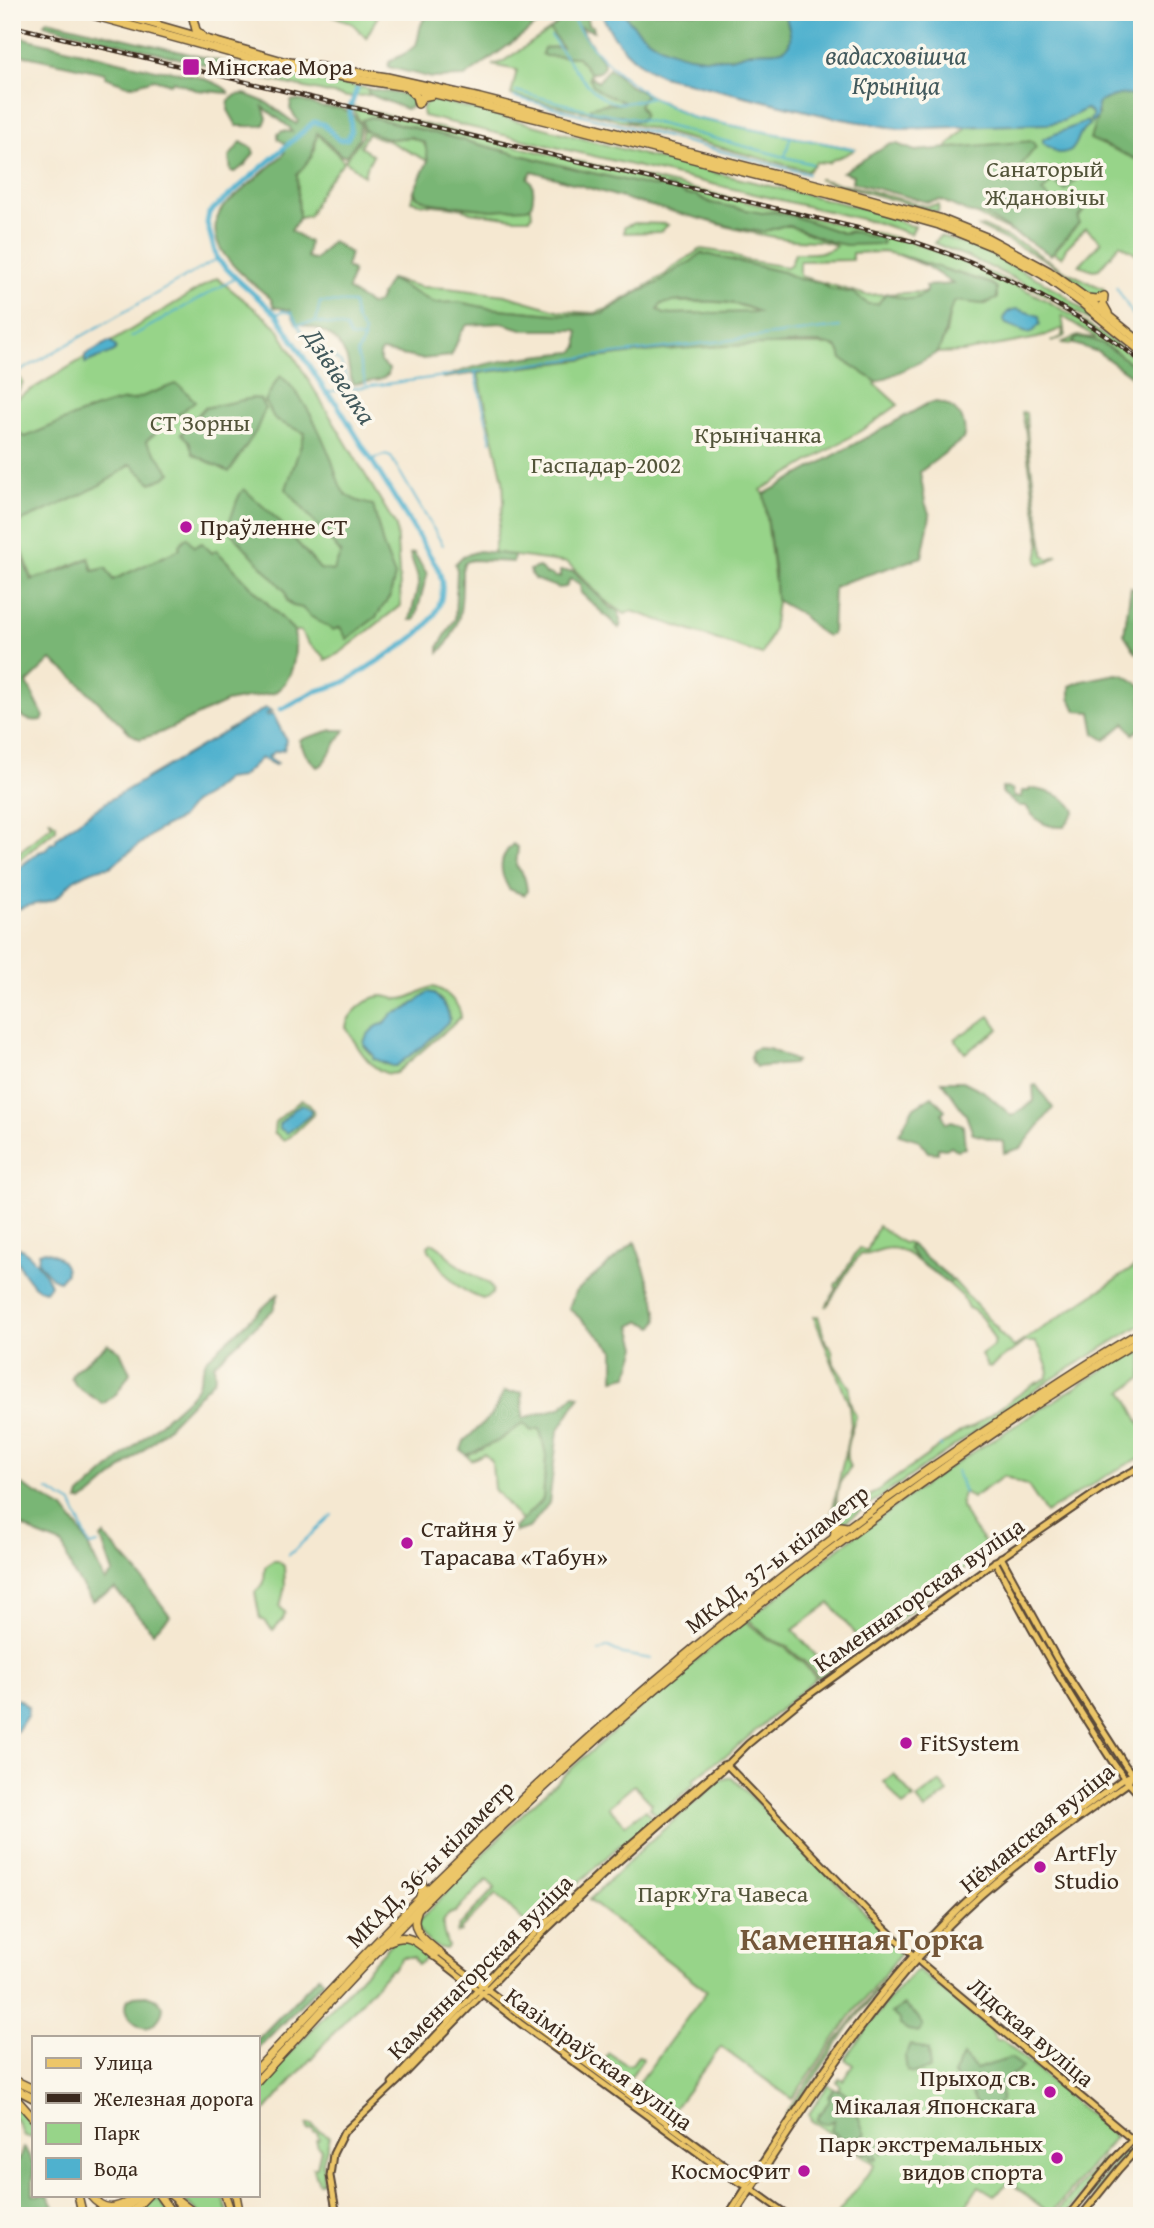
<svg xmlns="http://www.w3.org/2000/svg" width="1154" height="2228" font-family="'Gentium Book Plus',serif">
<style>
.green{fill:#97d489;stroke:#697f54;stroke-width:2;fill-rule:evenodd}
.forest{fill:#79b675;stroke:#5a704a;stroke-width:2;fill-rule:evenodd}
.water{fill:#4fb1ce;stroke:#456e76;stroke-width:2}
.lines{fill:none;stroke-linecap:round;stroke-linejoin:round}
.stream{stroke:#4fb1ce;stroke-width:2}
.river{stroke:#4fb1ce;stroke-width:5}
.major-casing{stroke:#574639;stroke-width:9}
.highway-casing{stroke:#574639;stroke-width:10}
.major{stroke:#ecc669;stroke-width:5}
.highway{stroke:#ecc669;stroke-width:7}
.rail-casing{stroke:#3b2a1e;stroke-width:4.5}
.rail{stroke:#fbf7ec;stroke-width:2;stroke-dasharray:5;stroke-linecap:butt}
.poi-dot{fill:#b5179e;stroke:#fbf7ec;stroke-width:2.5}
.labels{text-anchor:middle;stroke-width:7;stroke-linejoin:round;paint-order:stroke}
.poi-label{font-size:24px;fill:#3b2a1e;stroke:#fbf7ec;text-anchor:start}
.park-label{font-size:24px;fill:#525439;stroke:#fbf7ec}
.street-label{font-size:24px;fill:#3b2a1e;stroke:#fbf7ec}
.water-label{font-size:26px;font-style:italic;fill:#42595c;stroke:#fbf7ec}
.district-label{font-size:32px;font-weight:bold;fill:#745739;stroke:#fbf7ec}
</style>
<rect width="100%" height="100%" fill="#fbf7ec"/>
<filter id="ink" filterUnits="userSpaceOnUse"><feTurbulence type="fractalNoise" baseFrequency=".0143" numOctaves="2"/><feDisplacementMap in="SourceGraphic" scale="14" xChannelSelector="R" yChannelSelector="G"/><feConvolveMatrix kernelMatrix="1 2 1 2 8 2 1 2 1" color-interpolation-filters="sRGB"/></filter>
<filter id="wash" filterUnits="userSpaceOnUse"><feTurbulence type="fractalNoise" baseFrequency=".00686" numOctaves="4" result="noise"/><feDisplacementMap in="SourceGraphic" scale="28" xChannelSelector="R" yChannelSelector="G"/><feGaussianBlur stdDeviation="1.57" result="paint"/><feColorMatrix in="noise" values="0 0 0 0 0 0 0 0 0 0 0 0 0 0 0 0 0 1.4 0 .05"/><feComposite in="paint" operator="in"/></filter>
<g filter="url(#wash)">
<rect width="100%" height="100%" fill="#f5e8d1"/>
<g class="green">
<polygon points="325,12 380,12 366,38 353,24"/>
<polygon points="550,30 562,47 544,48 542,54 545,56 578,57 590,73 589,78 612,96 625,102 616,105 607,103 592,108 590,113 511,95 517,70 492,65 502,62"/>
<polygon points="246,68 371,89 368,89 368,93 371,95 347,97 245,75"/>
<path d="M 646,94 L 693,118 L 855,149 C 846,157 836,156 828,163 L 816,162 L 808,171 L 599,115 L 624,116 L 643,111 L 639,105 Z"/>
<polygon points="428,100 440,101 489,113 662,160 882,213 907,225 915,226 911,234 878,223 423,116 422,109"/>
<polygon points="1142,100 1142,257 1120,244 1099,269 1093,270 1079,265 1101,242 1086,228 1066,248 1062,257 911,183 968,126 1054,123 1099,102"/>
<path d="M 353,107 L 908,241 C 989,268 1067,306 1135,358 L 1142,363 L 1142,373 C 1129,362 1106,342 1089,339 C 1084,338 1079,340 1073,342 L 1074,344 L 1061,343 L 1078,336 L 1097,338 L 1062,316 L 1065,336 L 1051,342 L 1062,337 L 1063,328 L 1038,338 L 1017,342 L 962,352 L 937,353 L 946,334 L 951,304 C 971,289 986,323 997,288 L 992,284 L 899,255 L 883,252 L 852,253 L 852,260 L 800,261 L 800,276 L 866,295 L 926,292 C 914,303 898,299 883,297 L 878,304 L 868,304 L 853,293 L 830,289 L 820,282 L 798,279 L 783,272 L 702,253 L 693,261 L 677,269 L 662,281 L 637,293 L 602,314 L 565,315 L 488,308 L 452,303 L 441,304 L 434,303 L 390,279 L 421,287 L 447,288 L 505,295 L 560,311 L 595,313 L 607,309 L 666,274 L 673,267 L 701,249 L 728,253 L 745,260 L 787,267 L 791,264 L 795,253 C 809,253 824,255 836,246 C 823,238 803,242 787,239 C 759,235 732,229 706,220 L 763,232 L 782,226 L 790,226 L 819,238 L 846,245 L 880,237 L 870,237 L 850,231 L 843,233 L 793,216 L 774,212 L 762,213 L 711,203 L 696,195 L 687,195 L 670,187 L 650,186 L 579,170 L 373,117 L 365,120 C 372,127 382,140 393,139 C 404,138 410,136 421,140 L 427,149 L 428,161 L 386,140 L 367,134 L 360,147 L 373,155 L 366,168 L 364,176 L 345,160 L 362,137 C 364,118 355,119 353,107 Z"/>
<polygon points="317,133 344,161 322,189 309,216 299,218 297,175 315,150"/>
<polygon points="818,179 868,190 925,206 939,205 938,212 926,209"/>
<polygon points="414,191 415,195 441,204 492,210 531,206 532,216 530,218 514,218 470,212 462,208 424,204 411,201"/>
<polygon points="635,223 666,224 668,225 660,232 624,233 624,227"/>
<polygon points="983,226 1024,245 1067,272 1104,289 1105,294 1094,297 1067,275 1042,258 979,227"/>
<path d="M 940,236 L 963,244 L 968,242 L 1040,280 L 1063,294 L 1119,339 C 1061,300 999,269 934,243 Z"/>
<polygon points="217,278 276,326 396,526 401,605 340,653 325,660 324,656 309,644 300,631 294,631 216,550 212,553 194,547 181,549 113,580 93,571 89,558 33,581 17,535 12,509 12,368 23,382 14,400"/>
<path d="M 673,302 C 702,302 733,299 760,313 L 664,314 L 658,310 L 661,304 Z"/>
<polygon points="717,345 831,345 840,351 842,359 877,382 875,384 898,405 867,427 761,490 764,494 777,601 773,630 762,655 641,614 631,611 625,614 604,600 568,563 493,553 504,501 503,480 478,373 676,348"/>
<polygon points="1022,412 1026,413 1028,444 1044,556 1049,559 1058,555 1049,562 1039,564 1037,561 1040,542 1026,443 1027,439"/>
<polygon points="49,819 56,824 56,829 12,866 12,858 52,825"/>
<path d="M 432,987 C 445,989 460,1004 461,1017 L 396,1073 C 374,1079 355,1043 346,1027 C 347,1014 370,995 383,996 C 392,997 397,1001 406,998 C 415,996 423,989 432,987 ZM 433,993 L 442,1001 L 450,1019 L 424,1045 L 388,1065 C 376,1059 355,1047 370,1033 C 376,1028 377,1025 384,1024 L 392,1014 L 407,1009 L 424,995 Z"/>
<polygon points="990,1016 999,1029 965,1053 955,1039"/>
<path d="M 301,1100 C 307,1101 315,1109 313,1115 L 290,1137 L 283,1140 L 274,1132 L 275,1122 Z"/>
<path d="M 878,1226 L 903,1243 L 907,1242 L 910,1244 L 908,1248 L 919,1262 C 905,1251 895,1244 877,1251 C 870,1253 869,1256 861,1254 C 846,1269 839,1290 826,1307 L 836,1288 L 835,1286 L 836,1283 L 838,1283 L 859,1248 L 867,1251 Z"/>
<path d="M 432,1243 C 443,1246 445,1255 454,1262 C 464,1271 478,1277 489,1284 L 493,1290 L 492,1294 L 483,1299 C 455,1290 445,1274 429,1250 L 428,1246 Z"/>
<path d="M 1142,1262 L 1142,1324 L 1041,1386 L 843,1523 L 835,1522 L 832,1513 L 851,1425 L 849,1405 L 814,1317 L 818,1316 L 826,1343 L 832,1350 L 834,1364 L 850,1388 C 847,1398 851,1407 856,1416 C 852,1432 841,1451 850,1467 C 848,1474 844,1476 840,1482 C 837,1489 836,1503 837,1511 L 840,1514 L 846,1513 L 963,1430 L 974,1426 L 1034,1384 L 1047,1378 L 1049,1372 L 1041,1350 L 1035,1342 L 1025,1342 L 990,1367 L 987,1366 L 981,1355 L 992,1347 L 995,1341 C 988,1329 982,1312 968,1308 L 963,1297 L 948,1283 L 953,1280 L 997,1328 L 998,1332 L 1014,1347 Z"/>
<path d="M 1142,1345 L 1142,1378 L 1123,1391 L 1142,1427 L 1142,1457 L 1112,1472 L 1046,1513 L 1028,1486 L 1004,1476 L 972,1498 L 964,1492 C 953,1507 980,1536 989,1549 L 865,1647 L 830,1603 L 793,1630 L 829,1670 L 819,1678 L 807,1664 L 785,1645 L 768,1638 L 748,1619 L 852,1538 L 945,1470 Z"/>
<polygon points="524,1423 540,1428 546,1456 543,1499 522,1522 494,1489 492,1462 484,1454 471,1460 466,1455 496,1442"/>
<polygon points="274,1561 278,1561 284,1566 285,1586 280,1607 285,1612 283,1619 273,1630 265,1621 260,1619 255,1592 264,1583 265,1567"/>
<path d="M 746,1621 L 767,1639 L 783,1646 L 804,1664 L 816,1678 L 730,1753 L 714,1763 L 693,1780 L 695,1783 L 661,1814 L 657,1815 L 650,1808 L 652,1804 L 634,1785 L 608,1807 L 625,1825 L 645,1810 L 651,1815 L 652,1823 L 623,1849 L 620,1845 L 530,1927 L 496,1894 L 461,1929 L 461,1932 L 457,1933 L 459,1926 L 495,1888 L 487,1880 L 455,1912 C 437,1916 443,1933 448,1946 L 446,1949 C 431,1948 421,1936 416,1924 L 520,1816 L 583,1758 L 691,1664 Z"/>
<polygon points="894,1774 914,1798 903,1806 884,1782"/>
<polygon points="732,1777 903,1951 850,2017 792,2099 721,2047 673,2110 638,2084 707,1991 589,1900 649,1842 710,1789 720,1780"/>
<polygon points="940,1782 948,1793 925,1810 917,1799"/>
<polygon points="398,1940 412,1942 427,1955 426,1959 418,1965 414,1957 403,1957 392,1970 390,1969 257,2120 257,2088 394,1941"/>
<path d="M 918,1970 L 991,2030 L 996,2040 L 1003,2040 L 1115,2137 L 1051,2214 L 1017,2188 L 1013,2179 L 994,2195 L 979,2186 L 959,2216 L 836,2216 L 875,2164 L 811,2120 L 809,2114 L 828,2085 L 838,2091 L 841,2086 L 837,2082 L 840,2078 L 843,2080 L 853,2065 L 845,2059 C 860,2039 899,1981 918,1970 Z"/>
<polygon points="885,1978 887,1979 850,2025 788,2117 785,2115 834,2044"/>
<polygon points="609,2053 627,2065 632,2064 638,2056 642,2057 643,2059 627,2082 606,2066 605,2059"/>
<polygon points="12,2098 33,2123 33,2138 24,2136 18,2122 12,2116"/>
<polygon points="310,2124 330,2137 323,2161 323,2182 319,2183 313,2167 317,2167 321,2149 318,2147 316,2140 319,2139 317,2132 314,2132 313,2129 308,2130 307,2125"/>
<polygon points="1126,2149 1129,2152 1076,2216 1071,2216"/>
<polygon points="1102,2158 1105,2160 1105,2164 1065,2216 1054,2216"/>
<polygon points="178,2195 222,2195 230,2216 203,2216"/>
<polygon points="153,2197 157,2201 159,2199 171,2216 136,2216"/>
</g>
<g class="forest">
<path d="M 432,12 L 554,12 L 465,77 L 432,78 L 388,67 L 389,62 L 406,53 L 416,45 C 422,29 416,24 432,12 Z"/>
<path d="M 569,12 L 587,16 L 588,25 L 593,26 L 594,31 L 580,27 L 604,64 C 603,72 597,73 590,73 L 578,57 L 545,56 L 542,54 L 544,48 L 562,47 L 550,30 Z"/>
<path d="M 623,12 L 784,12 C 787,20 793,36 789,44 C 784,55 763,50 753,52 C 745,53 736,58 727,58 C 685,61 647,48 623,12 Z"/>
<polygon points="47,20 232,64 240,64 246,68 245,75 46,25 44,24"/>
<path d="M 12,35 L 156,70 C 170,68 223,81 229,93 L 196,90 L 173,81 L 171,84 L 154,79 L 130,86 L 105,77 L 105,73 L 12,53 Z"/>
<path d="M 609,68 L 630,86 L 646,94 L 639,105 L 644,115 L 640,121 L 630,122 L 622,115 L 599,115 L 590,113 L 591,108 C 602,101 613,107 624,102 C 612,96 589,92 591,76 L 598,82 Z"/>
<polygon points="368,89 409,95 413,97 415,102 413,106 406,109 371,95 368,93"/>
<polygon points="1122,93 1132,94 1142,100 1142,162 1090,139 1098,114 1097,105 1099,102"/>
<path d="M 245,94 L 267,103 L 296,124 L 298,121 L 290,109 L 291,102 L 293,100 L 303,101 L 321,107 L 340,108 L 352,113 L 360,124 L 359,138 L 346,156 L 341,155 L 317,133 L 312,156 L 297,175 L 299,218 L 291,231 L 309,242 L 307,257 L 315,260 L 332,241 L 350,253 L 346,267 L 353,271 L 348,290 L 371,305 L 377,303 L 390,279 L 434,303 L 459,302 L 488,308 L 565,315 L 602,314 L 637,293 L 662,281 L 677,269 L 692,261 L 701,253 L 783,272 L 798,279 L 820,282 L 830,289 L 853,293 L 868,304 L 878,304 L 886,293 C 901,298 913,304 926,292 L 926,286 L 953,284 L 926,266 L 899,255 L 992,284 L 997,288 L 997,299 L 982,304 L 956,301 C 946,309 948,338 937,352 C 933,357 886,378 877,382 L 842,359 L 840,351 L 836,347 C 818,340 792,344 772,345 C 661,345 551,364 442,378 C 483,361 528,356 573,352 L 578,347 L 578,332 L 576,330 L 525,330 L 502,323 L 467,325 L 461,333 L 451,356 L 421,359 L 382,351 L 380,355 L 380,362 L 389,369 L 388,375 L 379,380 L 354,384 C 348,376 350,366 346,357 C 336,333 319,328 296,323 L 290,310 L 274,307 L 271,299 C 247,277 196,246 223,207 L 284,154 L 286,144 L 278,139 L 278,134 L 282,131 L 292,132 L 290,128 L 263,107 L 267,118 L 264,125 C 261,127 242,126 237,126 L 228,110 L 229,101 L 236,95 ZM 680,301 C 706,302 735,299 758,312 L 664,314 L 658,310 L 661,304 Z"/>
<path d="M 371,117 L 579,170 L 650,186 L 670,187 L 687,195 L 696,195 L 711,203 L 762,213 L 774,212 L 793,216 L 842,233 L 855,232 L 867,236 L 880,237 L 883,242 L 882,244 L 846,245 L 831,242 L 790,226 L 782,226 L 763,232 L 735,228 L 636,202 L 532,171 L 528,178 C 535,184 534,197 531,206 L 527,208 L 492,210 L 432,203 L 417,197 L 414,191 L 428,161 L 425,143 L 411,137 L 390,139 L 364,130 L 362,120 Z"/>
<polygon points="1032,141 1036,147 1018,169 1039,184 1055,176 1076,180 1065,191 1052,181 1042,192 1064,211 1076,198 1087,207 1078,218 1079,223 1051,255 985,215 967,212 941,200 927,202 852,182 853,175 843,172 889,144 897,144 915,151"/>
<polygon points="241,142 252,148 254,153 245,165 235,172 231,172 229,157"/>
<path d="M 1076,338 C 1100,335 1125,359 1142,373 L 1142,384 L 1098,352 L 1074,344 L 1073,342 Z"/>
<path d="M 281,376 C 305,397 320,431 332,461 C 335,470 338,483 343,491 C 350,500 363,503 373,505 L 383,545 L 395,576 L 390,596 L 376,617 L 347,639 L 340,627 L 333,630 L 310,616 L 302,608 L 293,606 L 287,601 L 285,591 L 226,527 C 235,516 234,498 244,489 L 278,520 L 320,569 L 333,571 L 341,553 L 286,489 L 305,433 L 275,420 L 265,401 L 275,383 Z"/>
<path d="M 175,384 L 180,386 L 195,401 L 146,441 L 171,473 L 164,478 L 151,483 L 131,464 C 100,490 53,507 15,524 L 13,523 L 15,537 L 31,580 L 65,569 L 89,558 L 93,571 L 106,568 L 113,580 L 180,549 L 179,545 L 187,537 L 194,547 L 202,543 L 212,553 L 216,550 L 294,631 C 297,652 295,680 274,693 L 226,702 L 160,733 L 140,739 L 131,734 L 72,676 L 51,660 L 27,683 L 44,717 L 42,720 C 27,722 22,718 12,707 L 12,428 L 25,437 C 49,428 110,398 133,400 Z"/>
<polygon points="253,398 260,399 265,409 256,431 229,472 193,454 189,441 181,434 204,408"/>
<path d="M 935,402 C 954,403 969,420 963,439 L 920,472 L 925,502 L 930,516 L 922,557 L 845,582 L 834,587 L 832,634 L 827,636 L 817,630 L 801,614 L 776,600 L 774,568 L 764,494 L 927,404 Z"/>
<path d="M 479,551 L 514,555 L 513,562 L 472,560 L 465,562 L 462,570 C 462,602 463,628 439,653 L 439,646 L 455,619 L 457,570 L 455,564 L 463,556 Z"/>
<polygon points="414,553 427,574 415,620 410,620 419,581 410,554"/>
<polygon points="539,567 545,574 550,574 555,577 560,577 560,571 573,571 611,608 618,610 621,624 619,628 581,593 580,584 570,579 566,587 559,588 534,579 529,570"/>
<polygon points="1131,587 1142,596 1142,650 1136,653 1124,634"/>
<polygon points="1116,674 1124,675 1142,686 1142,727 1133,734 1125,723 1105,740 1095,734 1091,712 1076,711 1070,698 1070,686 1082,681"/>
<polygon points="332,730 345,730 322,765 317,767 306,755 299,740"/>
<path d="M 1002,788 L 1012,789 L 1014,797 L 1021,797 L 1022,791 L 1029,791 L 1030,788 C 1046,791 1067,795 1075,811 L 1064,827 C 1047,828 1034,820 1026,806 L 1019,806 L 1002,793 Z"/>
<path d="M 513,844 L 518,848 L 516,866 C 524,873 526,880 527,891 L 524,895 L 509,889 C 499,872 498,858 513,844 Z"/>
<path d="M 757,1048 L 769,1049 L 796,1061 L 793,1064 L 756,1067 C 751,1061 750,1058 752,1051 Z"/>
<polygon points="963,1081 983,1091 1012,1116 1034,1101 1033,1086 1036,1085 1053,1108 1021,1148 1004,1153 1003,1142 973,1134 966,1115 942,1081"/>
<polygon points="932,1096 945,1110 942,1113 946,1123 952,1121 963,1125 965,1148 957,1150 951,1146 946,1149 938,1148 938,1153 928,1152 919,1140 899,1134 913,1108"/>
<polygon points="635,1242 655,1299 658,1320 654,1327 641,1321 631,1326 637,1347 628,1376 614,1379 614,1350 569,1308 575,1292"/>
<polygon points="910,1244 953,1280 948,1283 919,1262 908,1248"/>
<polygon points="279,1293 273,1310 214,1364 215,1377 212,1382 157,1438 91,1496 82,1501 78,1501 80,1495 190,1396 197,1387 206,1360"/>
<polygon points="108,1344 120,1351 130,1373 117,1393 103,1404 76,1386 71,1377 74,1371"/>
<polygon points="504,1392 522,1392 523,1418 560,1408 574,1395 580,1396 558,1431 549,1503 529,1528 515,1532 514,1528 543,1499 546,1456 540,1429 531,1431 524,1423 496,1442 466,1455 461,1450 464,1441 492,1415"/>
<polygon points="12,1483 18,1483 64,1509 82,1533 105,1581 113,1573 101,1538 104,1535 138,1573 170,1616 153,1632 115,1589 92,1601 72,1571 63,1545 38,1535 12,1520"/>
<polygon points="319,1976 324,1981 257,2049 257,2040"/>
<path d="M 146,1995 L 157,1999 L 163,2006 C 163,2017 155,2024 146,2028 C 132,2026 114,2004 134,1996 C 138,1995 142,1996 146,1995 Z"/>
<polygon points="904,2005 918,2017 923,2027 919,2032 908,2030 900,2025 900,2020 891,2013"/>
<polygon points="911,2044 928,2050 930,2069 913,2073 907,2071 905,2057"/>
<polygon points="963,2056 976,2069 1011,2058 1023,2067 1002,2082 1001,2101 983,2113 970,2092 953,2074"/>
<path d="M 834,2089 L 838,2091 L 839,2089 L 852,2099 L 865,2135 L 861,2136 L 863,2141 L 866,2140 L 868,2144 L 880,2141 L 883,2149 L 882,2153 L 880,2149 L 875,2150 L 877,2159 L 873,2159 L 867,2152 L 865,2154 C 859,2149 852,2149 850,2140 L 845,2138 L 842,2139 L 831,2130 L 834,2120 C 827,2124 826,2126 817,2120 L 819,2114 L 829,2102 L 829,2097 Z"/>
<polygon points="23,2148 25,2148 33,2164 33,2195 48,2195 58,2214 56,2216 12,2216 12,2159 19,2160"/>
</g>
<g class="water">
<path d="M 601,12 L 623,12 C 647,48 685,61 727,58 C 736,58 744,53 753,52 C 763,50 784,55 789,44 C 793,36 787,20 784,12 L 1142,12 L 1142,100 C 1123,90 1117,95 1099,102 L 1097,105 L 1097,117 L 1091,123 L 1090,120 L 1092,117 L 1092,113 L 1086,109 L 1063,121 L 1048,124 L 900,129 L 831,117 L 662,76 C 634,64 612,40 601,12 Z"/>
<path d="M 1087,121 L 1089,125 C 1072,135 1083,153 1058,153 L 1043,143 L 1043,139 Z"/>
<path d="M 1017,309 L 1039,316 L 1040,324 L 1034,331 L 1029,333 L 1006,324 L 1004,320 C 1005,312 1010,310 1017,309 Z"/>
<polygon points="110,341 116,347 115,351 85,363 85,355"/>
<path d="M 266,708 L 272,711 L 266,714 L 267,716 L 273,714 L 286,740 L 284,750 L 274,752 L 268,757 L 277,763 L 275,765 L 261,758 L 241,777 L 226,779 L 207,795 L 193,803 L 180,819 L 158,830 L 110,867 C 99,867 83,874 74,880 C 65,887 61,898 49,901 C 35,905 26,904 12,912 L 12,873 L 39,852 L 46,850 L 50,844 L 56,842 L 56,839 L 67,829 L 111,799 Z"/>
<path d="M 428,992 L 433,993 C 441,1001 450,1009 449,1021 L 424,1045 L 396,1066 L 392,1066 L 373,1058 L 374,1056 L 364,1045 C 364,1036 375,1025 384,1024 L 392,1014 L 407,1009 Z"/>
<path d="M 302,1104 L 311,1110 L 310,1115 L 287,1133 L 279,1128 L 279,1124 C 283,1120 298,1105 302,1104 Z"/>
<path d="M 17,1247 C 30,1252 45,1271 50,1285 L 45,1291 C 30,1288 17,1265 14,1250 Z"/>
<path d="M 45,1251 C 55,1254 66,1261 66,1273 L 59,1281 L 51,1278 L 38,1262 L 39,1253 Z"/>
<polygon points="12,1699 20,1700 28,1707 27,1716 17,1731 12,1732"/>
</g>
<g class="lines">
<g class="stream">
<path d="M 570,14 C 588,49 618,75 651,97"/>
<path d="M 551,36 C 567,57 590,99 617,103 C 628,104 640,100 651,97 L 693,118 L 855,149"/>
<polyline points="516,91 592,111 652,122 812,164"/>
<polyline points="514,97 808,174"/>
<polyline points="785,157 790,138"/>
<polyline points="1116,287 1133,315"/>
<polyline points="277,315 282,311 292,313 301,331 341,363 350,387"/>
<polyline points="316,322 346,328 350,337 363,339"/>
<polyline points="299,324 316,322 320,302 353,303 356,320 364,332 364,339 357,354 366,384"/>
<polyline points="131,337 236,278"/>
<polyline points="475,371 491,441"/>
<polyline points="19,372 217,259"/>
<polyline points="12,376 14,375"/>
<polyline points="326,392 556,361 840,327"/>
<polyline points="370,460 385,455 391,457 443,545"/>
<polyline points="940,1445 941,1447"/>
<polyline points="957,1471 964,1493"/>
<polyline points="48,1490 72,1504 90,1546 98,1544"/>
<polyline points="289,1555 332,1515"/>
<polyline points="599,1652 608,1647 623,1654 651,1659"/>
</g>
<path class="river" d="M 281,709 C 293,705 302,697 314,692 C 323,689 332,687 340,684 C 353,679 366,668 378,661 C 410,641 455,616 439,570 L 337,404 L 326,392 L 277,315 L 236,278 L 217,259 L 207,223 L 209,213 L 314,122 L 323,124 L 339,140 L 347,139 L 351,132 L 350,108 L 357,89"/>
</g>
</g>
<g filter="url(#ink)">
<g class="lines">
<g class="major-casing">
<g id="major">
<polyline points="1001,1557 1057,1659 1125,1765 1142,1786"/>
<path d="M 995,1561 C 1025,1618 1056,1674 1091,1728 C 1106,1752 1121,1778 1142,1797"/>
<polyline points="726,1764 872,1916 921,1963 1140,2146"/>
<polyline points="439,1952 524,2018 728,2168 745,2183"/>
<polyline points="434,1956 520,2023 738,2182 747,2186 789,2216"/>
<polyline points="392,2083 501,1965 624,1850 723,1765"/>
<polyline points="176,2202 187,2216"/>
<polyline points="337,2216 330,2176 333,2154 344,2132 397,2082 519,1956 602,1876 721,1771 748,1744 799,1702 986,1568 1107,1485 1142,1466"/>
<path d="M 728,2216 C 803,2100 873,1986 976,1892 C 1022,1850 1075,1816 1124,1778 L 1132,1775"/>
<path d="M 734,2216 C 808,2103 878,1987 980,1896 C 1026,1855 1078,1819 1128,1783 L 1132,1775"/>
<polyline points="1068,2216 1112,2161 1142,2130"/>
<polyline points="1081,2216 1119,2169 1140,2146"/>
</g>
</g>
<g class="highway-casing">
<g id="highway">
<polyline points="81,12 282,67 406,87 546,121 829,194 939,225 991,246 1043,275 1083,304 1142,352"/>
<polyline points="112,12 283,61 387,77 480,98 823,186 939,218 986,237 1049,271 1085,297 1142,343"/>
<polyline points="193,18 196,30 202,36"/>
<polyline points="408,89 416,96 418,104 422,97 432,95"/>
<polyline points="1087,298 1097,299 1104,296 1103,304 1108,313"/>
<polyline points="834,1537 835,1531 833,1525 847,1527"/>
<polyline points="420,1896 423,1886 420,1877"/>
<path d="M 417,1912 C 409,1931 426,1941 439,1952"/>
<path d="M 390,1941 C 409,1931 420,1945 434,1956"/>
<path d="M 257,2069 C 317,2006 375,1941 438,1880 C 619,1701 815,1540 1029,1402 C 1066,1378 1103,1353 1142,1331"/>
<polyline points="12,2079 33,2089"/>
<path d="M 257,2081 C 327,2005 396,1929 470,1857 C 600,1731 738,1616 885,1510 C 968,1449 1053,1391 1142,1339"/>
<polyline points="12,2087 33,2098"/>
<polyline points="12,2094 33,2118"/>
<polyline points="78,2195 83,2216"/>
<path d="M 90,2195 C 105,2214 116,2208 135,2199"/>
<polyline points="159,2195 174,2216"/>
<polyline points="171,2195 198,2216"/>
<polyline points="225,2195 232,2216"/>
<polyline points="236,2195 240,2216"/>
<polyline points="118,2216 139,2195"/>
<polyline points="128,2216 148,2195"/>
</g>
</g>
<use href="#major" class="major"/>
<use href="#highway" class="highway"/>
<g class="rail-casing">
<path id="rail" d="M 12,26 L 912,241 C 994,268 1073,308 1142,362"/>
</g>
<use href="#rail" class="rail"/>
</g>
</g>
<g class="poi-dot">
<rect x="182" y="58" width="18" height="18" rx="3.5"/>
<circle cx="186" cy="527" r="7"/>
<circle cx="407" cy="1543" r="7"/>
<circle cx="906" cy="1743" r="7"/>
<circle cx="1040" cy="1867" r="7"/>
<circle cx="1050" cy="2092" r="7"/>
<circle cx="1057" cy="2158" r="7"/>
<circle cx="804" cy="2171" r="7"/>
</g>
<g class="labels">
<g class="poi-label">
<text x="207" y="75">Мінскае Мора</text>
<text x="200" y="535">Праўленне СТ</text>
<text x="421" y="1537">Стайня ў<tspan x="421" dy="28">Тарасава «Табун»</tspan></text>
<text x="920" y="1751">FitSystem</text>
<text x="1054" y="1861">ArtFly<tspan x="1054" dy="28">Studio</tspan></text>
<text x="1036" y="2086" text-anchor="end">Прыход св.<tspan x="1036" dy="28">Мікалая Японскага</tspan></text>
<text x="1043" y="2152" text-anchor="end">Парк экстремальных<tspan x="1043" dy="28">видов спорта</tspan></text>
<text x="790" y="2179" text-anchor="end">КосмосФит</text>
</g>
<g class="park-label">
<text x="1045" y="177">Санаторый<tspan x="1045" dy="28">Ждановічы</tspan></text>
<text x="200" y="431">СТ Зорны</text>
<text x="758" y="443">Крынічанка</text>
<text x="606" y="473">Гаспадар-2002</text>
<text x="723" y="1902">Парк Уга Чавеса</text>
</g>
<g class="street-label">
<text transform="translate(777 1559) rotate(-38)" y="8">МКАД, 37-ы кіламетр</text>
<text transform="translate(919 1595) rotate(-35)" y="8">Каменнагорская вуліца</text>
<text transform="translate(1037 1828) rotate(-39)" y="8">Нёманская вуліца</text>
<text transform="translate(430 1864) rotate(-45)" y="8">МКАД, 36-ы кіламетр</text>
<text transform="translate(480 1967) rotate(-45)" y="8">Каменнагорская вуліца</text>
<text transform="translate(1031 2032) rotate(40)" y="8">Лідская вуліца</text>
<text transform="translate(599 2059) rotate(36)" y="8">Казіміраўская вуліца</text>
</g>
<g class="water-label">
<text x="896" y="64">вадасховішча<tspan x="896" dy="30">Крыніца</tspan></text>
<text transform="translate(340 376) rotate(57)" y="9">Дзівівелка</text>
</g>
<g class="district-label">
<text x="862" y="1950">Каменная Горка</text>
</g>
</g>
<rect width="1154" height="2228" fill="none" stroke="#fbf7ec" stroke-width="42"/>
<rect x="32" y="2036" width="228" height="161" fill="#fbf7ec" stroke="#aea59a" stroke-width="2"/>
<rect x="46" y="2058" width="35" height="10" fill="#ecc669" stroke="#aea59a" stroke-width="2"/>
<text x="94" y="2070" font-size="21" fill="#3b2a1e">Улица</text>
<rect x="46" y="2093" width="35" height="10" fill="#3b2a1e" stroke="#aea59a" stroke-width="2"/>
<text x="94" y="2106" font-size="21" fill="#3b2a1e">Железная дорога</text>
<rect x="46" y="2123" width="35" height="21" fill="#97d489" stroke="#aea59a" stroke-width="2"/>
<text x="94" y="2140" font-size="21" fill="#3b2a1e">Парк</text>
<rect x="46" y="2158" width="35" height="21" fill="#4fb1ce" stroke="#aea59a" stroke-width="2"/>
<text x="94" y="2176" font-size="21" fill="#3b2a1e">Вода</text>
</svg>
